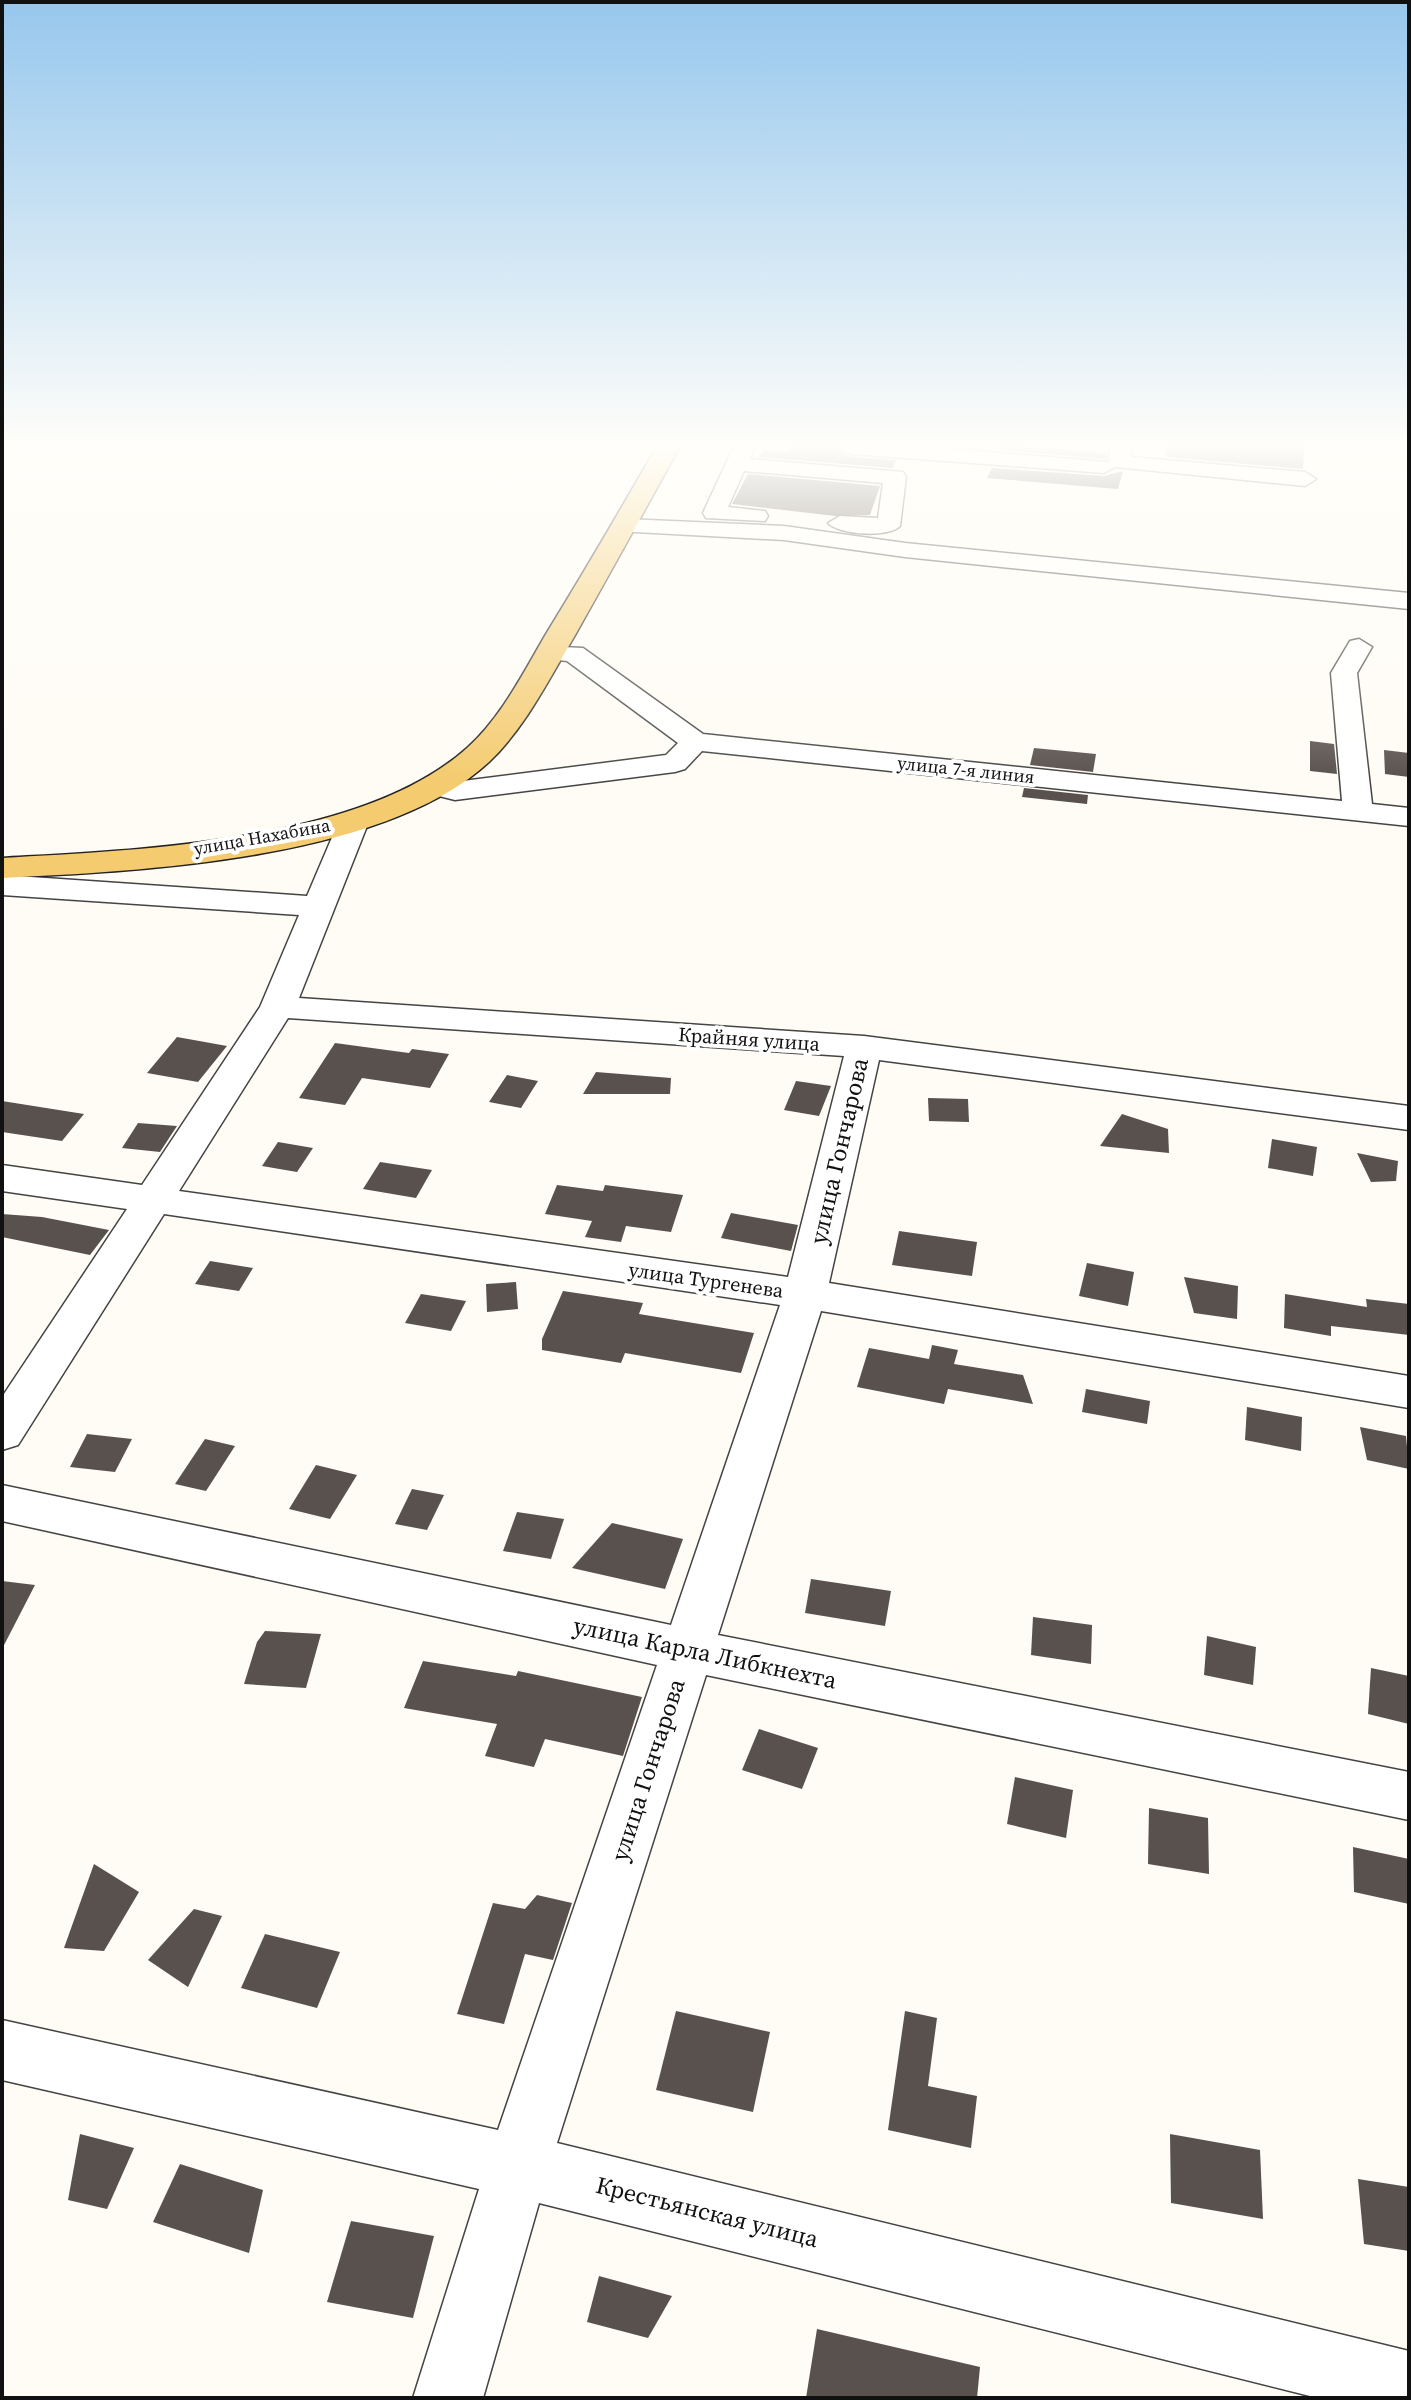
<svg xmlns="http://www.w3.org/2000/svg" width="1411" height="2400" font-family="'Source Serif 4',serif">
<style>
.building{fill:#59514d}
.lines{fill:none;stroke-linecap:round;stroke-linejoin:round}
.minor-casing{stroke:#444;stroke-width:3}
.major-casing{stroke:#222;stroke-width:3}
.minor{fill:#fff;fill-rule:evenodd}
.major{fill:#f4cb6f;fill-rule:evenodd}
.labels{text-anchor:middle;stroke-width:8;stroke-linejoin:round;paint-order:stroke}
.far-street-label{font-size:18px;fill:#111;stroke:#fff}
.street-label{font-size:20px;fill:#111;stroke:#fff}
.near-street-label{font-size:24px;fill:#111;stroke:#fff}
</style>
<rect width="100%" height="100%" fill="#fffcf5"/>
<g class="building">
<polygon points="788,446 840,446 844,455 851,457 896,460 893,468 759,457 763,450 788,452"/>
<polygon points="1000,446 1025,446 1107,453 1106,459 999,450"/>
<polygon points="1166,446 1304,446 1303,469 1166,457"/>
<polygon points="992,468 1104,476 1123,471 1118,489 987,478"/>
<polygon points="748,474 880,486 870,515 835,516 732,504"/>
<polygon points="1310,741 1334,744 1337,774 1310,771"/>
<polygon points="1034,748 1096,754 1093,772 1030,765"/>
<polygon points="1384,750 1409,753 1409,777 1385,774"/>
<polygon points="1024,788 1088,795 1087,804 1022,797"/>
<polygon points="177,1037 227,1046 198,1082 147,1073"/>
<polygon points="335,1043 409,1053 412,1049 449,1054 430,1088 362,1078 345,1105 299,1098"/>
<polygon points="596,1072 671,1078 670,1094 583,1094"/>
<polygon points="507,1075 538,1081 521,1108 489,1102"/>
<polygon points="796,1081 831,1086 819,1116 784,1110"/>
<polygon points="928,1098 968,1099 969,1122 929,1121"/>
<polygon points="2,1101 84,1114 62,1141 2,1132"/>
<polygon points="1122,1114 1168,1129 1169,1153 1100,1146"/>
<polygon points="138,1123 177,1126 160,1152 122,1148"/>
<polygon points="1272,1139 1317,1147 1313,1176 1268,1168"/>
<polygon points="278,1142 313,1148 297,1172 262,1166"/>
<polygon points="1357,1153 1398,1161 1396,1181 1371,1182"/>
<polygon points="380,1162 432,1170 416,1198 363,1189"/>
<polygon points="557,1185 603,1191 605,1185 683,1195 671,1232 626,1226 621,1242 585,1237 592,1221 545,1214"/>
<polygon points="731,1213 798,1225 791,1251 721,1238"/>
<polygon points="2,1214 42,1217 109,1230 90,1255 2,1237"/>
<polygon points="899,1231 977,1242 972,1276 892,1265"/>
<polygon points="210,1261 253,1268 239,1291 195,1284"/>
<polygon points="1087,1263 1134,1272 1128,1306 1079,1296"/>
<polygon points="1184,1277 1238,1286 1237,1319 1194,1313"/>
<polygon points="516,1282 518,1309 487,1312 486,1284"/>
<polygon points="563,1291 643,1303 639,1314 754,1333 741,1373 625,1353 621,1363 542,1350 542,1339"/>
<polygon points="421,1294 466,1301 451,1331 405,1323"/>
<polygon points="1285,1294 1367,1307 1366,1299 1409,1304 1409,1335 1331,1326 1331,1336 1284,1328"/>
<polygon points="932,1345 958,1350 954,1364 1023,1375 1033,1404 948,1389 944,1404 857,1387 869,1348 929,1359"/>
<polygon points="1086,1389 1150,1401 1147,1424 1082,1412"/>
<polygon points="1247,1407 1302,1417 1301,1451 1245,1440"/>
<polygon points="1360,1427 1406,1436 1409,1469 1367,1460"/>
<polygon points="87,1434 132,1439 115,1472 70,1467"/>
<polygon points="205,1439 235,1446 206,1491 175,1484"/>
<polygon points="316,1465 357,1475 330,1519 289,1509"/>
<polygon points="412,1489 444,1495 427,1530 395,1524"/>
<polygon points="517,1512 564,1519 551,1559 503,1551"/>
<polygon points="612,1523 683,1539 665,1589 572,1568"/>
<polygon points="811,1579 891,1591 885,1626 805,1613"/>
<polygon points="2,1581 35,1585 2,1649"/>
<polygon points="1033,1617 1092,1625 1091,1664 1031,1655"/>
<polygon points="265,1631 321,1634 306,1688 244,1684 257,1642"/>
<polygon points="1207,1636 1256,1647 1253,1685 1204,1675"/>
<polygon points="423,1661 516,1676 518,1671 642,1697 623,1756 545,1739 534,1767 485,1756 497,1724 404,1708"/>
<polygon points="1371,1668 1409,1676 1409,1724 1368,1714"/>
<polygon points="759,1729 818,1748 802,1789 742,1770"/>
<polygon points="1015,1777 1073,1790 1066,1838 1007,1824"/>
<polygon points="1149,1808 1208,1818 1209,1874 1148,1864"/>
<polygon points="1353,1847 1409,1859 1409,1904 1354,1892"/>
<polygon points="94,1864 139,1892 104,1951 64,1948"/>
<polygon points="537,1895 572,1903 553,1960 525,1954 504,2024 457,2014 493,1903 525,1909"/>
<polygon points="194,1909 222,1916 188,1987 148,1960"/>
<polygon points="265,1934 340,1952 317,2008 241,1988"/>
<polygon points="676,2011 770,2032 753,2112 656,2090"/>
<polygon points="905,2011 937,2018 928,2086 977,2096 971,2148 888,2130"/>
<polygon points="80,2134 134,2148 107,2209 68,2200"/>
<polygon points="1170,2134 1260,2150 1263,2219 1171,2203"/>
<polygon points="180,2164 263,2190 249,2253 153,2222"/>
<polygon points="1358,2179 1409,2187 1409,2251 1364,2244"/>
<polygon points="351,2221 434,2236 413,2318 327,2302"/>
<polygon points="599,2276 672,2296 648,2338 587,2322"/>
<polygon points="817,2329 980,2367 977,2398 806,2398"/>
</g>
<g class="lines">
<g class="minor-casing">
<g id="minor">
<path d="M 734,446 L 755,446 L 750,459 L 903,472 L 906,477 L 900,526 C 889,538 839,535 828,523 L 840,516 L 878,518 L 883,483 L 744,471 L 728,507 L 765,511 L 768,516 L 765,521 L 706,518 L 703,513 Z"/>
<polygon points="843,446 916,446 1108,462 1111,446 1132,446 1131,457 1305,472 1316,479 1305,486 1115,467 1104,473 852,454 845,452"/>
<polygon points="625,519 784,526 905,543 1409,593 1409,609 905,557 784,540 617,531 613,526"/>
<polygon points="1359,639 1372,647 1357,673 1372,804 1409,808 1409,826 702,751 685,769 675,772 455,800 427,793 422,787 427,781 437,778 455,782 666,755 678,743 567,661 541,658 537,652 541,646 583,648 703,734 1342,801 1331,673 1350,641"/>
<path d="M 354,812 L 365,815 L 369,821 L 299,998 L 864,1036 L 1409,1106 L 1409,1130 L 879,1060 L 829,1283 L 1409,1376 L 1409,1408 L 821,1311 L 718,1635 L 1409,1772 L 1409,1820 L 706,1675 L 557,2143 L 1409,2351 L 1409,2398 L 1318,2398 L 539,2203 L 483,2398 L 413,2398 L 479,2189 L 2,2080 L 2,2020 L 498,2130 L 657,1665 L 2,1521 L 2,1485 L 671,1625 L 780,1305 L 164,1214 L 18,1445 L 2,1450 L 2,1397 L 127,1209 L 2,1191 L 2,1165 L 142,1185 L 260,1007 L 299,915 L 2,895 L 2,875 L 307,896 L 339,821 L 343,815 ZM 288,1018 L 844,1056 L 788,1277 L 179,1191 Z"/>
</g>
</g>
<g class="major-casing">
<path id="major" d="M 657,446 L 680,446 C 645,510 610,573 574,637 C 549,679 525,728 489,762 C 383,860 142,871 2,878 L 2,858 C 138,850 361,843 467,748 C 501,718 523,673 546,634 C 584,572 621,509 657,446 Z"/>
</g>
<use href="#minor" class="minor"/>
<use href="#major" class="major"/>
</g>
<linearGradient id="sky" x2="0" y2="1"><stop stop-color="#96c7ed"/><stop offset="0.57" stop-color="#fffefa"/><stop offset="1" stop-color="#fffefa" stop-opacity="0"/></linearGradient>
<rect width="1411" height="782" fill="url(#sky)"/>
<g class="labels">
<g class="far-street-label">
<text transform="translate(966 770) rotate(6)" y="6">улица 7-я линия</text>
<text transform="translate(262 837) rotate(-10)" y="6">улица Нахабина</text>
</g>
<g class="street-label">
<text transform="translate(749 1039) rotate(4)" y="7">Крайняя улица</text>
<text transform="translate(706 1280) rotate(8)" y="7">улица Тургенева</text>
</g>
<g class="near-street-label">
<text transform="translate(839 1151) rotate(-77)" y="8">улица Гончарова</text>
<text transform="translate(705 1653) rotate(12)" y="8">улица Карла Либкнехта</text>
<text transform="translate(648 1770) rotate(-72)" y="8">улица Гончарова</text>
<text transform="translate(707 2212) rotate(14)" y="8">Крестьянская улица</text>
</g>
</g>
<rect width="1411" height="2400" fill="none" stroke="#111111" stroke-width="8"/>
</svg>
